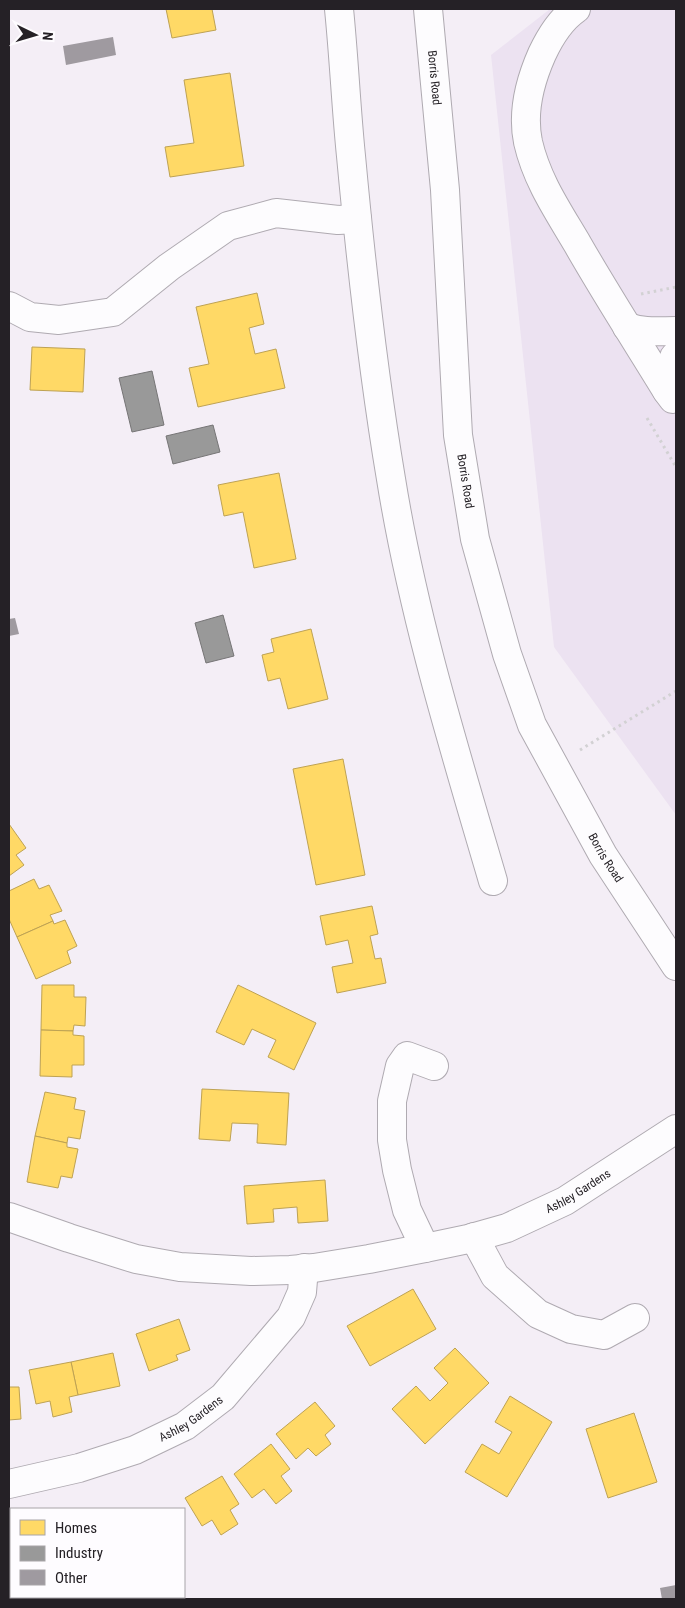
<svg xmlns="http://www.w3.org/2000/svg" width="685" height="1608" font-family="'Roboto Condensed',sans-serif">
<style>
.built{fill:#ece2f1}
.homes{fill:#ffd966;stroke:#bea253}
.industry{fill:#999;stroke:#767576}
.building{fill:#9f9aa0}
.lines{fill:none;stroke-linecap:round;stroke-linejoin:round}
.minor-casing{stroke:#afaab1;stroke-width:30}
.path{stroke:#d2d1d3;stroke-width:3;stroke-dasharray:2.5 4;stroke-linecap:butt}
.minor{stroke:#fdfcfe;stroke-width:28}
.labels{text-anchor:middle;stroke-width:5;stroke-linejoin:round;paint-order:stroke}
.street-label{font-size:12px;fill:#252126;stroke:#fefcff}
</style>
<rect width="100%" height="100%" fill="#f4eef6"/>
<polygon class="built" points="550,9 676,9 676,815 554,647 491,55"/>
<g class="homes">
<polygon points="166,9 212,9 216,30 172,38"/>
<polygon points="230,73 244,166 170,177 165,147 194,143 184,80"/>
<polygon points="257,293 264,324 249,328 255,354 276,349 285,388 198,407 189,368 209,364 196,307"/>
<polygon points="32,347 85,349 83,392 30,390"/>
<polygon points="279,473 296,559 254,568 243,512 224,516 218,485"/>
<polygon points="311,629 328,699 288,709 280,678 268,681 262,655 274,652 271,639"/>
<polygon points="343,759 365,875 316,885 293,769"/>
<polygon points="9,824 26,848 16,855 24,865 9,876"/>
<polygon points="34,879 39,889 49,885 62,911 50,915 53,921 17,937 9,919 9,891"/>
<polygon points="372,906 378,934 370,936 375,959 381,958 386,983 337,993 332,967 353,963 348,940 326,945 320,916"/>
<polygon points="65,920 77,946 67,951 71,963 36,979 17,937 53,921 54,924"/>
<polygon points="42,985 74,985 74,997 86,997 85,1026 74,1025 73,1031 41,1030"/>
<polygon points="238,985 316,1023 294,1070 268,1057 276,1040 252,1029 244,1045 216,1032"/>
<polygon points="41,1030 73,1031 73,1035 84,1036 84,1065 72,1065 72,1077 40,1076"/>
<polygon points="202,1089 289,1093 286,1145 257,1143 258,1124 232,1123 230,1141 199,1139"/>
<polygon points="45,1092 76,1098 74,1109 85,1111 80,1139 68,1137 67,1143 35,1136"/>
<polygon points="35,1136 67,1143 67,1147 78,1149 72,1178 61,1176 58,1188 27,1182"/>
<polygon points="325,1180 328,1221 298,1223 297,1207 273,1209 274,1222 247,1224 244,1186"/>
<polygon points="413,1289 436,1329 370,1366 347,1326"/>
<polygon points="179,1319 190,1350 176,1355 178,1360 149,1371 136,1334"/>
<polygon points="455,1348 489,1383 425,1444 392,1409 416,1386 430,1401 448,1383 434,1368"/>
<polygon points="113,1353 120,1386 78,1395 71,1362"/>
<polygon points="71,1362 78,1395 69,1397 72,1412 53,1417 50,1401 36,1404 29,1370"/>
<polygon points="9,1387 19,1387 21,1419 9,1420"/>
<polygon points="510,1396 552,1422 507,1497 465,1472 482,1444 499,1454 512,1432 495,1422"/>
<polygon points="315,1402 335,1426 325,1435 331,1444 316,1456 308,1448 296,1459 276,1434"/>
<polygon points="634,1413 657,1482 608,1498 586,1429"/>
<polygon points="271,1444 290,1469 281,1476 292,1491 276,1504 264,1489 252,1498 234,1474"/>
<polygon points="222,1476 239,1504 230,1510 238,1524 221,1535 212,1520 202,1526 185,1498"/>
</g>
<g class="industry">
<polygon points="152,371 164,425 132,432 119,378"/>
<polygon points="213,425 220,452 173,464 166,436"/>
<polygon points="223,615 234,656 206,663 195,623"/>
</g>
<g class="building">
<polygon points="113,37 116,55 66,65 63,46"/>
<polygon points="15,618 19,634 9,636 9,619"/>
<polygon points="676,1585 676,1599 662,1599 660,1588"/>
</g>
<g class="lines">
<g class="minor-casing">
<g id="minor">
<path d="M 339,9 C 344,58 346,107 351,156 C 361,264 373,372 391,479 C 413,616 454,748 493,881"/>
<path id="s1" d="M 428,9 L 445,190 L 458,435 L 475,539 L 507,654 L 532,725 L 603,855 L 676,966"/>
<path d="M 576,9 C 560,20 550,37 542,54 C 530,81 522,113 528,142 C 537,181 558,211 578,245 C 606,294 637,342 667,391"/>
<polyline points="9,306 30,317 59,320 113,312 169,267 228,226 276,213 338,220 357,219"/>
<path d="M 627,327 C 644,333 659,331 676,331"/>
<polyline points="673,399 667,391 674,357 676,355"/>
<path id="s2" d="M 9,1217 L 69,1238 L 136,1259 L 180,1267 L 251,1271 L 290,1270 L 314,1268 L 369,1259 L 425,1248 L 468,1239 L 507,1228 L 565,1201 L 676,1129"/>
<polyline points="474,1237 495,1276 538,1314 571,1329 604,1335 635,1318"/>
<polyline points="425,1248 407,1210 397,1170 392,1140 392,1101 400,1066 407,1056 434,1066"/>
<path id="s3" d="M 9,1484 L 79,1468 L 135,1450 L 185,1426 L 223,1397 L 291,1317 L 302,1292 L 304,1268"/>
</g>
</g>
<g class="path">
<polyline points="641,294 676,287"/>
<polyline points="647,418 676,467"/>
<polyline points="580,750 676,691"/>
</g>
<use href="#minor" class="minor"/>
</g>
<g class="labels">
<g class="street-label">
<text dy="4" stroke="none"><textPath href="#s1" startOffset="69">Borris Road</textPath></text>
<text dy="4" stroke="none"><textPath href="#s1" startOffset="474">Borris Road</textPath></text>
<text dy="4" stroke="none"><textPath href="#s1" startOffset="879">Borris Road</textPath></text>
<text dy="4" stroke="none"><textPath href="#s2" startOffset="590">Ashley Gardens</textPath></text>
<text dy="4" stroke="none"><textPath href="#s3" startOffset="195">Ashley Gardens</textPath></text>
</g>
</g>
<rect width="685" height="1608" fill="none" stroke="#252126" stroke-width="20"/>
<rect x="10" y="1508" width="175" height="90" fill="#fefcff" stroke="#a7a4a8"/>
<rect x="20" y="1520" width="25" height="15" fill="#ffd966" stroke="#a7a4a8"/>
<text x="55" y="1533" font-size="15" fill="#252126">Homes</text>
<rect x="20" y="1546" width="25" height="15" fill="#999999" stroke="#a7a4a8"/>
<text x="55" y="1558" font-size="15" fill="#252126">Industry</text>
<rect x="20" y="1570" width="25" height="15" fill="#9f9aa0" stroke="#a7a4a8"/>
<text x="55" y="1583" font-size="15" fill="#252126">Other</text>
<g transform="translate(35 35) rotate(95)" stroke="#fefcff" stroke-width="4" paint-order="stroke">
<path d="M0-4L9 19L0 12L-9 19Z" fill="#252126"/>
<text y="-8" font-size="14" font-weight="bold" text-anchor="middle" fill="#252126">N</text>
</g>
</svg>
